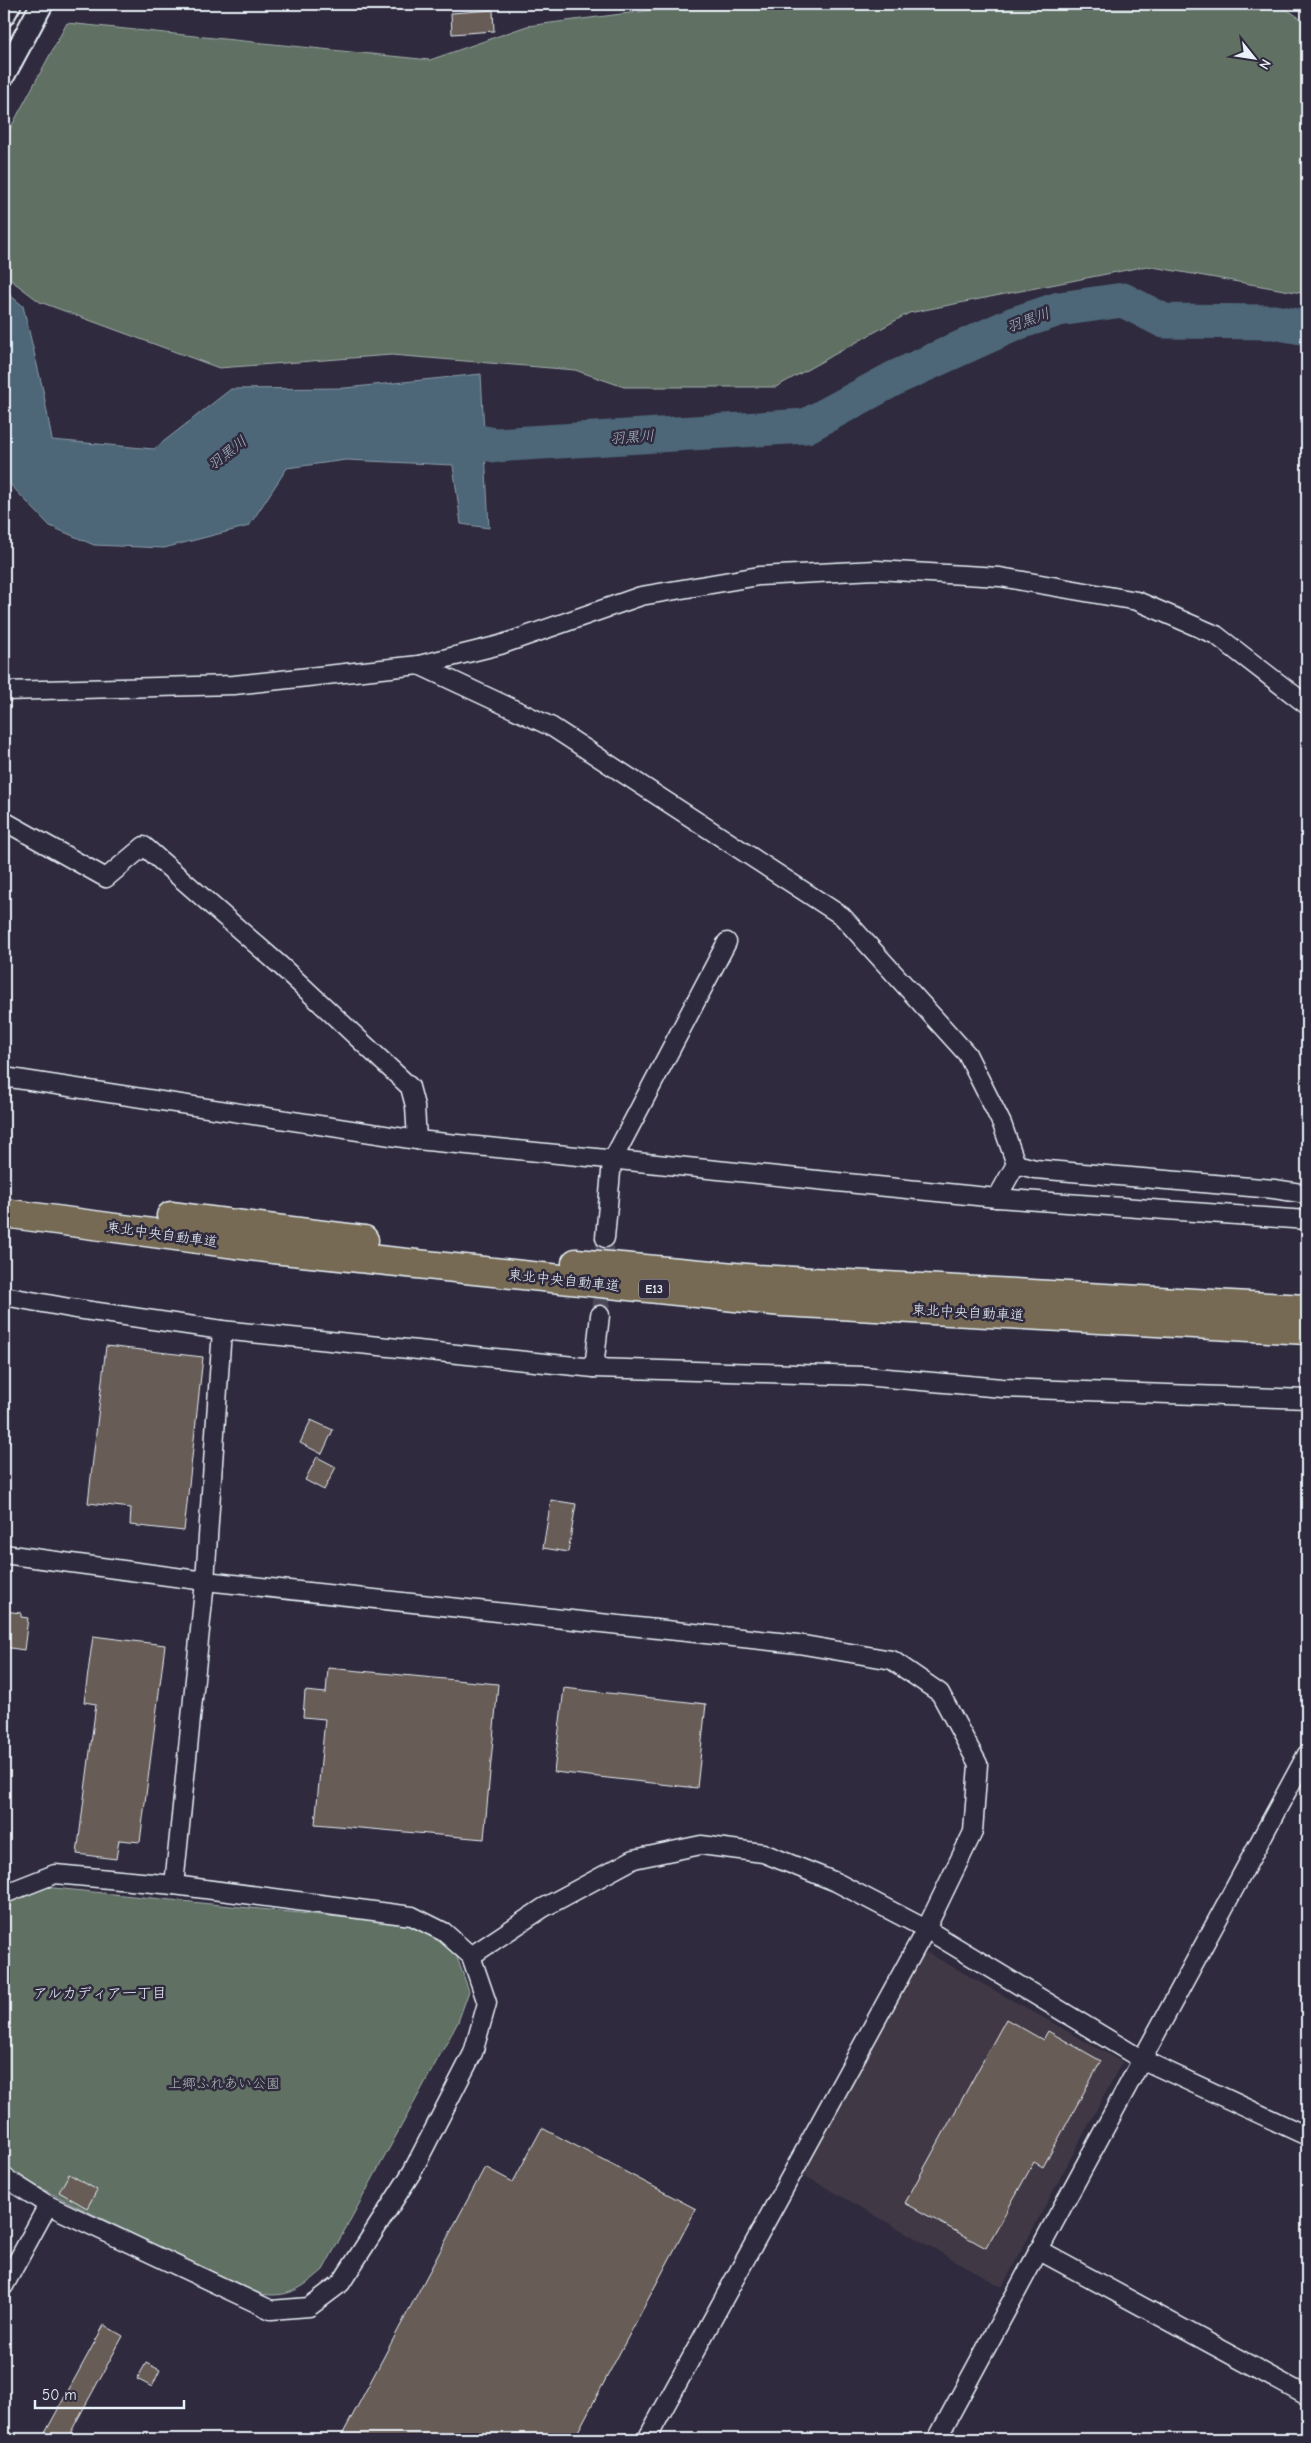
<svg xmlns="http://www.w3.org/2000/svg" width="1311" height="2443" font-family="'Comic Neue','Klee One',sans-serif">
<style>
.built{fill:#403945}
.green{fill:#616f64;stroke:#a4b0ae}
.water{fill:#4d6678;stroke:#8b9eab}
.lines{fill:none;stroke-linecap:round;stroke-linejoin:round}
.river{stroke:#4d6678;stroke-width:35}
.building{fill:#685b57;stroke:#e8f1f8}
.minor-tunnel{stroke:#4b4859;stroke-width:18;stroke-dasharray:18 9;stroke-linecap:butt}
.minor-casing{stroke:#e8f1f8;stroke-width:21}
.tertiary-casing{stroke:#e8f1f8;stroke-width:25}
.motorway-casing{stroke:#e8f1f8;stroke-width:31}
.minor{stroke:#2f2a3d;stroke-width:18}
.tertiary{stroke:#2f2a3d;stroke-width:21}
.motorway{stroke:#766a54;stroke-width:28}
.labels{text-anchor:middle;stroke-width:5;stroke-linejoin:round;paint-order:stroke}
.shield{fill:#2f2a3d;stroke:#b0b5c0;stroke-width:1}
.shield-label{font-size:12px;font-weight:bold;fill:#e8f1f8}
.street-label{font-size:14px;fill:#e8f1f8;stroke:#2f2a3d}
.park-label{font-size:14px;fill:#abb6b5;stroke:#2f2a3d}
.water-label{font-size:15px;font-style:italic;fill:#aab9c5;stroke:#2f2a3d}
.neighbourhood-label{font-size:15px;fill:#e8f1f8;stroke:#2f2a3d}
</style>
<rect width="100%" height="100%" fill="#2f2a3d"/>
<filter id="ink" filterUnits="userSpaceOnUse"><feTurbulence type="fractalNoise" baseFrequency=".02" numOctaves="2"/><feDisplacementMap in="SourceGraphic" scale="10" xChannelSelector="R" yChannelSelector="G"/><feConvolveMatrix kernelMatrix="1 2 1 2 8 2 1 2 1" color-interpolation-filters="sRGB"/></filter>
<g filter="url(#ink)">
<polygon class="built" points="928,1953 1122,2062 1002,2287 800,2173 918,1956"/>
<g class="green">
<polygon points="700,4 1279,4 1307,23 1307,294 1147,266 909,313 776,387 624,387 575,370 391,355 219,368 40,302 4,275 4,140 67,23 430,60 527,26"/>
<path d="M 44,1887 L 407,1924 L 435,1936 L 457,1957 L 469,1991 L 458,2022 L 323,2270 C 298,2292 284,2300 250,2292 L 4,2170 L 4,1890 Z"/>
</g>
<polygon class="water" points="4,290 23,306 43,390 52,440 154,449 231,389 345,388 481,374 489,528 461,524 453,465 346,460 287,468 249,526 164,548 94,545 50,526 4,478"/>
<g class="lines">
<polyline class="river" points="442,421 468,440 495,445 806,426 895,378 1014,324 1059,309 1123,300 1164,321 1274,322 1307,328"/>
</g>
<g class="building">
<polygon points="493,10 494,31 452,34 451,13"/>
<polygon points="106,1346 203,1357 184,1531 130,1525 131,1508 88,1503"/>
<polygon points="311,1420 333,1430 322,1454 300,1443"/>
<polygon points="317,1457 336,1467 324,1490 305,1480"/>
<polygon points="551,1500 576,1504 568,1552 543,1548"/>
<polygon points="4,1611 21,1613 21,1617 28,1618 24,1650 4,1647"/>
<polygon points="93,1636 165,1645 140,1842 119,1840 116,1859 77,1854 96,1704 84,1702"/>
<polygon points="328,1668 498,1684 484,1839 315,1824 325,1719 303,1717 305,1691 326,1693"/>
<polygon points="564,1688 706,1704 697,1788 554,1772"/>
<polygon points="1006,2019 1043,2040 1048,2031 1101,2061 1043,2167 1034,2162 986,2248 905,2203"/>
<polygon points="542,2128 696,2209 574,2439 340,2439 485,2167 513,2182"/>
<polygon points="69,2174 97,2190 87,2208 59,2192"/>
<polygon points="104,2325 123,2336 67,2439 58,2439 45,2433"/>
<polygon points="146,2363 160,2370 152,2387 137,2379"/>
</g>
<g class="lines">
<polyline class="minor-tunnel" points="600,1315 605,1238"/>
<g class="minor-casing">
<g id="minor">
<polyline points="419,665 552,727 842,916 967,1054 1002,1124 1016,1164 997,1198"/>
<polyline points="4,691 234,685 419,665 500,645 641,596 759,576 876,570 1000,577 1137,601 1216,635 1307,705"/>
<polyline points="4,821 106,878 144,846 282,967 410,1087 415,1106 417,1140"/>
<polyline points="4,1077 417,1140 997,1198 1307,1220"/>
<polyline points="1016,1164 1035,1169 1274,1189 1307,1194"/>
<polyline points="605,1238 612,1161 727,942"/>
<polyline points="4,1296 70,1308 222,1330 594,1368 864,1376 1002,1388 1307,1399"/>
<polyline points="594,1368 600,1315"/>
<polyline points="4,1554 205,1581 798,1644 892,1660 940,1693 978,1764 973,1832 926,1929 647,2439"/>
<polyline points="174,1885 205,1581 222,1330"/>
<polyline points="4,1894 55,1874 174,1885 412,1916 444,1932 471,1956 487,2003 473,2053 412,2172 341,2283 309,2307 271,2310 48,2205 4,2177"/>
<polyline points="471,1956 543,1908 634,1859 701,1845 763,1853 836,1882 926,1929 1141,2059 1307,2136"/>
<polyline points="1038,2250 1307,2396"/>
<polyline points="4,2286 48,2205"/>
<polyline points="937,2439 1307,1754"/>
</g>
</g>
<g class="tertiary-casing">
<g id="tertiary">
<polyline points="4,15 10,4"/>
<polyline points="4,75 42,4"/>
</g>
</g>
<g class="motorway-casing">
<g id="motorway">
<polyline points="4,1213 273,1249 782,1302 1307,1330"/>
<polyline points="171,1216 364,1240"/>
<polyline points="576,1263 757,1279 1307,1309"/>
</g>
</g>
<use href="#minor" class="minor"/>
<use href="#tertiary" class="tertiary"/>
<use href="#motorway" class="motorway"/>
</g>
</g>
<g class="labels">
<rect class="shield" x="639" y="1279.5" width="30" height="19" rx="4"/>
<g class="shield-label">
<text x="654" y="1293">E13</text>
</g>
<g class="street-label">
<text transform="translate(162 1234) rotate(8)" y="5">東北中央自動車道</text>
<text transform="translate(564 1280) rotate(6)" y="5">東北中央自動車道</text>
<text transform="translate(968 1312) rotate(3)" y="5">東北中央自動車道</text>
</g>
<g class="park-label">
<text x="224" y="2088">上郷ふれあい公園</text>
</g>
<g class="water-label">
<text transform="translate(1028 320) rotate(-20)" y="5">羽黒川</text>
<text transform="translate(632 437) rotate(-4)" y="5">羽黒川</text>
<text transform="translate(227 453) rotate(-38)" y="5">羽黒川</text>
</g>
<g class="neighbourhood-label">
<text x="100" y="1998">アルカディア一丁目</text>
</g>
</g>
<rect width="1311" height="2443" fill="none" stroke="#2f2a3d" stroke-width="20"/>
<rect x="10" y="10" width="1291" height="2423" fill="none" stroke="#e8f1f8" stroke-width="2" filter="url(#ink)"/>
<g transform="translate(1254 58) rotate(120)" stroke="#2f2a3d" stroke-width="4" paint-order="stroke">
<path d="M0-4L9 19L0 12L-9 19Z" fill="#e8f1f8"/>
<text y="-8" font-size="14" font-weight="bold" text-anchor="middle" fill="#e8f1f8">N</text>
</g>
<path d="M35 2400v8h149v-8" fill="none" stroke="#e8f1f8" stroke-width="2.5"/>
<text x="42" y="2400" font-size="15" fill="#e8f1f8" stroke="#2f2a3d" stroke-width="4" paint-order="stroke">50 m</text>
</svg>
